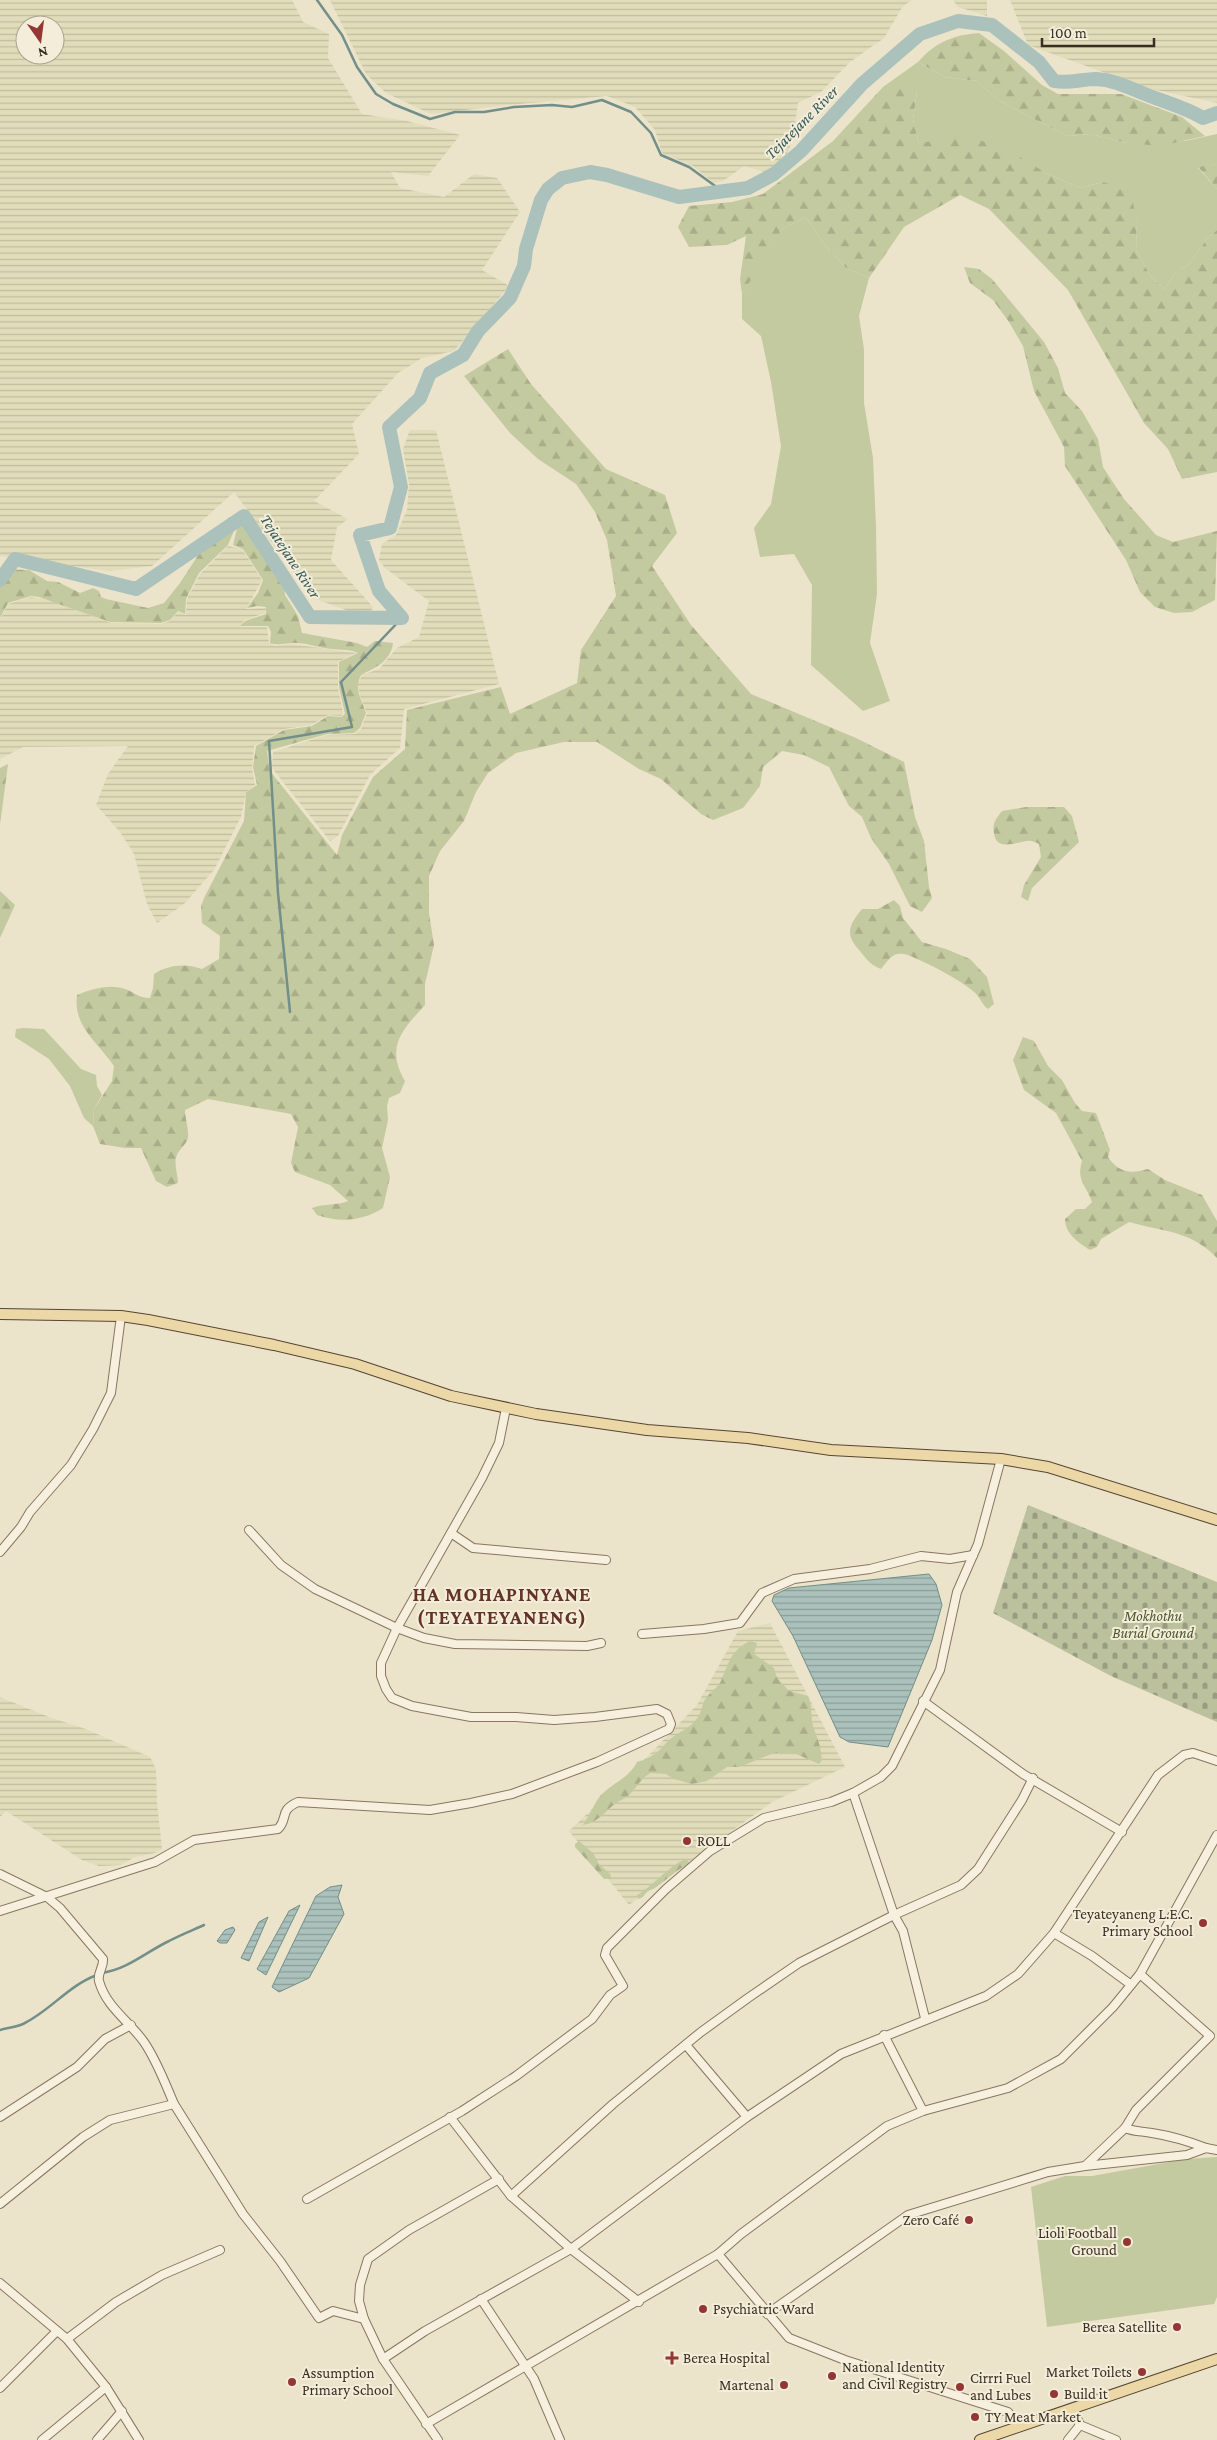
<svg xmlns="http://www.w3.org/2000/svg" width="1217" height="2440" font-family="'Crimson Pro',serif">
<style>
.farmland{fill:url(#farmland-rules);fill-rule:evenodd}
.green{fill:#c4ca9f}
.forest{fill:url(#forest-firs)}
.cemetery{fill:url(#cemetery-stones)}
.water{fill:url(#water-rules);stroke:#728f89}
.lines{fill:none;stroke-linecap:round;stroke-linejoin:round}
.stream{stroke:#728f89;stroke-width:2.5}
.river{stroke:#abc1bb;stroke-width:14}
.minor-casing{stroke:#887660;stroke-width:10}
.major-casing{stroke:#564533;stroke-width:12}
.minor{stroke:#f7f0de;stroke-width:8}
.major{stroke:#ebd8a6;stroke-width:10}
.poi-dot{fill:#933634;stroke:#f4edda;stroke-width:2}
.labels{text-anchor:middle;stroke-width:4;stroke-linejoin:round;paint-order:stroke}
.park-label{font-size:15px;font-style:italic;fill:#49552a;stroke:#f4edda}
.poi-label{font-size:15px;fill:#3a2e22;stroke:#f4edda;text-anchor:start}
.water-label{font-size:16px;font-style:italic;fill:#335857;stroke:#f4edda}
.district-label{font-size:20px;font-weight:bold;letter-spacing:1px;fill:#633325;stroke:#f4edda}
</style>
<defs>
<pattern id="farmland-rules" width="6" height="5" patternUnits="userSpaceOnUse" patternTransform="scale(1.25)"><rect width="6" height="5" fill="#e1dcb9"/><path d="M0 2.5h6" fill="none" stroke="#c2bd9f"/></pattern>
<pattern id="forest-firs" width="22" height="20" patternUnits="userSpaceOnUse" patternTransform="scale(1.25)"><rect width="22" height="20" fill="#c4ca9f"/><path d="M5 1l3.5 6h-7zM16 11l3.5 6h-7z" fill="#a9ae89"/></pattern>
<pattern id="cemetery-stones" width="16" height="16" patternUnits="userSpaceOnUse" patternTransform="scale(1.25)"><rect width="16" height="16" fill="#bbc09d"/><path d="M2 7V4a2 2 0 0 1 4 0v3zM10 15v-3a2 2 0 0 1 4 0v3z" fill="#999c80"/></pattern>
<pattern id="water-rules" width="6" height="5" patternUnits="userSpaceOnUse" patternTransform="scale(1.25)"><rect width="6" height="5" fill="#abc1bb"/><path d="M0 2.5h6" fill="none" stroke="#8c9d98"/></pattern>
</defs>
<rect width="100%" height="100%" fill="#ece3cb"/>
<g class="farmland">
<path d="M 0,0 L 292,0 L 303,22 L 329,34 L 328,58 L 362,114 L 407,121 L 460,135 L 428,176 L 391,172 L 400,188 L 444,197 L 474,174 L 497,178 L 520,212 L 482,270 L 509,286 L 454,351 L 422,358 L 398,373 L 352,424 L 359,454 L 314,501 L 348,519 L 337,527 L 331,560 L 373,607 L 368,618 L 313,598 L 234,492 L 152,566 L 109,571 L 0,556 ZM 25,25 L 55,25 L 55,55 L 25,55 Z"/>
<polygon points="330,0 912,0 903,6 884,38 850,62 821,92 798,103 794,132 789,150 784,158 765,172 744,166 723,181 714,183 693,166 662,153 655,130 635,107 607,96 507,105 431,114 386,93 366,74"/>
<polygon points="953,0 987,0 987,16 958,7"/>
<polygon points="1010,0 1217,0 1217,103 1147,88 1028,45"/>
<polygon points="410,430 436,430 499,684 404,709 400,748 370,775 338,836 330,841 272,768 273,752 327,735 355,734 361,729 367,713 360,696 358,684 362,675 379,669 397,648 419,637 429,601 385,568 379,560 382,544 396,535 407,510 409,484 403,449"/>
<polygon points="228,546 242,549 262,580 246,609 266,608 265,613 244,620 240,627 267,627 269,643 275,646 292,644 356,653 338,662 338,688 343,713 341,716 328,715 311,725 284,729 254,746 252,768 255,785 246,792 241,817 214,870 184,904 157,923 147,904 134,854 120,832 96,805 108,774 128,746 23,747 0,759 0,620 8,604 31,597 53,601 111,623 161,624 170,621 178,612 186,615 187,599 200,574"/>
<polygon points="770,1623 845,1767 772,1802 629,1905 569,1831 650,1754 697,1705 738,1631"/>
<polygon points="0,1697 49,1717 86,1729 150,1757 156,1769 157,1803 162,1849 155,1853 135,1857 121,1865 99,1866 82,1860 6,1811 0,1817"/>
</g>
<g class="green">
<polygon points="918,62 945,77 977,81 998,100 1067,136 1090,134 1127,143 1185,141 1217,134 1217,164 1198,168 1217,189 1217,230 1207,239 1189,264 1174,274 1165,289 1151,277 1136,250 1137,220 1103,182 1080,188 1046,173 937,142 919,143 913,120 917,91 883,87"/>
<polygon points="806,217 824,244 846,268 869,278 859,316 864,349 864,403 873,458 876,527 877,594 870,643 890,701 863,711 811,665 812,585 794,554 760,557 754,528 771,504 781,446 771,382 761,336 742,319 742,294 755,270 782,229"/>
<polygon points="23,1028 44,1029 81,1069 96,1075 97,1086 102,1095 94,1109 93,1126 84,1118 70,1086 49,1059 15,1037 16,1029"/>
<polygon points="1217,2157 1217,2297 1214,2304 1047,2327 1031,2187 1065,2176 1092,2176 1186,2159"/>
</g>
<g class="forest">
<path d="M 979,33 L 1004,51 L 1042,85 L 1058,94 L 1121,94 L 1182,117 L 1205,136 L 1160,146 L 1127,143 L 1090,134 L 1067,136 L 998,100 L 977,81 L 945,77 L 918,62 C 936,42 953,35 979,33 Z"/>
<polygon points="901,84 917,91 913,120 919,143 967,136 1007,149 1046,173 1080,188 1103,182 1130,190 1137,220 1136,250 1151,277 1165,289 1174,274 1189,264 1207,239 1217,230 1217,472 1182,479 1168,449 1144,423 1068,290 989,209 960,195 904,227 869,278 846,268 824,244 806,217 782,229 742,294 740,279 746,236 727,245 689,247 678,227 689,206 732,202 763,194 833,141 883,87"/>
<polygon points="1217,164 1217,189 1198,167"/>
<polygon points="964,267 979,269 992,279 1044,342 1058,368 1065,393 1082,411 1098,439 1103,467 1124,499 1156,535 1173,542 1217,531 1215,600 1192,612 1174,613 1155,607 1140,592 1126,560 1065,466 1064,447 1034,391 1023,346 1009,322 993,300 970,283"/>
<path d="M 508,349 L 531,384 L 606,469 L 665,495 L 677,533 L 652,566 L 691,625 L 751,694 L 856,738 L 904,762 L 915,817 L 924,841 L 929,887 L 932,898 L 922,912 L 910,906 L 889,864 L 871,838 L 862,817 L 849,806 L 829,767 L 804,755 L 782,751 L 763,767 L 760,786 L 743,808 L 713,820 L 701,814 L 661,779 L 639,769 L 597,742 L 564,742 L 516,753 L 488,773 L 476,792 L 464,821 L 440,851 L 429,876 L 429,913 L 434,945 L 425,984 L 425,1005 C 402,1030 385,1047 405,1081 L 400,1093 L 389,1098 L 387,1106 L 388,1120 L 382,1148 L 390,1177 L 383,1208 C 363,1221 340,1223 317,1215 L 312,1208 C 324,1203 337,1206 348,1201 L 330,1185 L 295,1172 L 291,1163 L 298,1127 L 291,1114 L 208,1099 L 185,1110 C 185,1118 189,1130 188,1138 C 186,1145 180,1148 177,1155 C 173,1163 178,1174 178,1183 L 167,1187 L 156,1181 L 141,1148 L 125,1148 L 100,1144 L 93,1126 L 94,1109 L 112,1081 L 114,1066 C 97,1041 73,1027 77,995 C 93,988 111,983 128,990 C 136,994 140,998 150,998 L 153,988 L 154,974 C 169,965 184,963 202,969 L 219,959 L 220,936 L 202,923 L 201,906 L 205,896 L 244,821 L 246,792 L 257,785 L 253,767 L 256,746 L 284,730 L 312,726 L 328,716 L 341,717 L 345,714 L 339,687 L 339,662 L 358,653 C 349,649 342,650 332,649 C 319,648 306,642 293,643 C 284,643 279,646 270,643 L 271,632 L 268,626 L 240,626 L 245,621 L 266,614 L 266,607 L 257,606 L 247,608 L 258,593 L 263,580 L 243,549 L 233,545 L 238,524 L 237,513 L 246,512 L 249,515 L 276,558 L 278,575 L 284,580 L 285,595 L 298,616 L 302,633 L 357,643 L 367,647 L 375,641 L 393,643 C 391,661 375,668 361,675 C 354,690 361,698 366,713 L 360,728 L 354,733 L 327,734 L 267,751 L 270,771 L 337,855 L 342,835 L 373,777 L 405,749 L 407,710 L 501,687 L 510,714 L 577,683 L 581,650 L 616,596 L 607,540 L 595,512 L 576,484 L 538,459 L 510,433 L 464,376 Z"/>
<polygon points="229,517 238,517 237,524 228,545 199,573 186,599 185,614 178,611 170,620 161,623 110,622 39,597 31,596 8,603 0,618 0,569 29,570 47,581 58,582 80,593 93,588 99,591 101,597 106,599 148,608 164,603 180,583 204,546"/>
<polygon points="8,764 0,825 0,768"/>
<path d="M 1026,807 L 1064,807 L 1072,816 L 1079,842 L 1032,888 L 1028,901 L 1021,897 L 1024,885 L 1041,857 L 1039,844 C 1036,843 1032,840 1028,841 C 1016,842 996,852 994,833 C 992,823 996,819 1002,811 Z"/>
<polygon points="0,891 15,905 0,938"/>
<path d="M 894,900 L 900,906 L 903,918 L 922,942 L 946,949 L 970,959 L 987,977 L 994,1004 L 988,1009 C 981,1004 980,996 973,991 C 954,976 931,965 908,955 C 893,951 890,958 881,969 C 871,965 867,960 860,951 C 845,935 848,926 862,909 L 878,909 Z"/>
<path d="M 1023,1037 L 1034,1041 L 1048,1066 L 1062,1080 L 1075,1103 L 1082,1111 L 1096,1113 L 1110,1150 L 1108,1157 C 1119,1173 1130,1174 1148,1169 L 1165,1180 L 1202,1195 L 1217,1221 L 1217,1258 C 1190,1230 1164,1232 1129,1222 L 1101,1239 L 1097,1247 L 1090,1250 C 1079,1243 1065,1234 1065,1219 L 1076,1209 L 1085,1209 L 1092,1202 C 1086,1185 1076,1181 1082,1161 L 1056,1113 L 1024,1090 L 1013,1060 Z"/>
<path d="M 750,1641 L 757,1643 L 754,1654 L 774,1668 L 777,1678 L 789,1691 L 808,1696 C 813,1707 810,1718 814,1729 C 818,1739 821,1748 822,1760 L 819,1764 L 794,1753 L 774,1753 L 739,1767 L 727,1767 L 707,1781 L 692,1784 L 674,1779 L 666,1774 L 651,1773 C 640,1778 637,1788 629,1795 C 625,1799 620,1800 615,1804 C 604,1812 598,1823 583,1825 C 589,1817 596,1799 602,1794 C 614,1782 629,1778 637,1762 C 654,1757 657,1753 668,1741 C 677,1732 691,1729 698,1717 C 702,1711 702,1703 707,1697 C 711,1691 717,1688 720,1683 C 729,1664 730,1650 750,1641 Z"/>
<polygon points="579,1841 593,1853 599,1864 611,1875 610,1879 604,1879 575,1847 575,1844"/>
<path d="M 686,1859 L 689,1862 L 688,1865 C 677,1869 665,1881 655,1888 C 652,1890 650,1889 647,1892 C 644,1895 644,1897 639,1899 L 637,1895 C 653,1886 671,1864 686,1859 Z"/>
</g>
<polygon class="cemetery" points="1028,1505 1217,1582 1217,1722 1111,1676 993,1613"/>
<g class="water">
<polygon points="929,1574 936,1584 942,1605 932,1640 888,1747 849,1742 840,1737 793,1636 772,1601 774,1595 789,1588"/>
<polygon points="342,1885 338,1897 344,1914 309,1978 279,1992 272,1987 316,1896 330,1887"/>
<polygon points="300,1905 266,1975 257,1969 289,1911"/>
<polygon points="268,1917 249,1961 241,1958 259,1922"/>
<polygon points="233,1927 235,1930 227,1943 220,1943 217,1941 225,1930"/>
</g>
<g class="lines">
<g class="stream">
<polyline points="317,0 342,35 357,67 376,94 393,104 430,119 455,112 484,112 514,107 552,105 572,107 602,100 631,112 651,133 661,155 689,167 722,191"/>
<polyline points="290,1012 278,893 269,741 352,727 341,682 402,618"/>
<path d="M 102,1973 C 128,1969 146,1952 169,1941 C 180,1935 193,1930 204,1925"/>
<path d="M 0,2030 C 7,2028 16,2027 23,2024 C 50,2011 69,1985 97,1975"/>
</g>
<path class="river" d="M 0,580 L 15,559 L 136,589 L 244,516 L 310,617 L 402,618 L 379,591 L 360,535 L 390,528 L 401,487 L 389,427 L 420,398 L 430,373 L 463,355 L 478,331 L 510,298 L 524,266 L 526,249 L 541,200 L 548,189 L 562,178 L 590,172 L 607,175 L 679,197 L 748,188 L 774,174 L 801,151 L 862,84 L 920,34 L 958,21 L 992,25 L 1039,62 L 1054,81 C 1069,84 1081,79 1096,79 C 1116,80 1131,89 1150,96 C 1168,103 1186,108 1203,118 L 1217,113"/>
<g class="minor-casing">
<g id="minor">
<polyline points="249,1530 281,1565 315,1589 397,1628 424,1638 455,1644 587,1646 601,1643"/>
<polyline points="451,1533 473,1548 606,1560"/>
<polyline points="0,1552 21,1527 30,1512 71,1465 93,1429 111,1393 121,1316"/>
<polyline points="642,1634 704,1629 740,1623 762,1593 794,1579 870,1569 921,1556 950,1559 973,1555"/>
<polyline points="923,1701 1023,1774 1122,1832"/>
<polyline points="853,1793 894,1915 903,1931 925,2018"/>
<path d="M 0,1874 L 47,1897 L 60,1908 L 103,1959 C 104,1967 97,1973 99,1981 C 106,2007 129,2021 144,2042 C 157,2061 165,2083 174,2104"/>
<path d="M 0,1911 L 155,1862 L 194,1840 L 278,1829 C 289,1818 278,1811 298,1802 L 430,1810 L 471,1803 L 512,1794 L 597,1762 L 669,1729 L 671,1724 L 667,1714 L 657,1709 L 595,1717 L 554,1720 L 516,1717 L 471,1717 L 412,1706 L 392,1698 L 386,1689 L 381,1676 L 381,1663 L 397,1628 L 482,1478 L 499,1443 L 506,1408"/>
<polyline points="1054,1933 1092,1956 1130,1984"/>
<polyline points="884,2035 923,2111"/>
<polyline points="686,2045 747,2117"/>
<polyline points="0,2117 77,2067 105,2039 131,2025"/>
<polyline points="450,2117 511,2196 571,2249 639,2302"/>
<path d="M 1125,2128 C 1135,2132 1142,2131 1152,2133 C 1171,2136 1188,2141 1206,2148"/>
<polyline points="1085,2166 1187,2155 1206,2148 1217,2150"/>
<polyline points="511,2196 613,2104 701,2032 748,1998 799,1963 894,1915 961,1885 978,1869 1022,1800 1033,1778"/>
<polyline points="307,2199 462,2111 516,2076 592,2019 610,1995 623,1986 605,1955 607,1948 666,1889 710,1851 764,1818 831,1802 853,1793 881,1777 892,1766 940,1670 957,1592 978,1544 1001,1459"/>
<polyline points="0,2204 83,2137 110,2120 174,2104 243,2214 280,2261 319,2318 333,2311 364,2319"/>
<polyline points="718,2254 789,2338 845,2360 1008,2412 1018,2425"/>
<polyline points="0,2283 67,2339 106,2387 139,2440"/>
<polyline points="481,2299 534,2379 560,2440"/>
<polyline points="767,2314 908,2215 1048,2172 1085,2166 1125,2128 1136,2110 1210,2036 1140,1974"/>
<polyline points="67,2339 116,2302 162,2275 220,2250"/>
<polyline points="383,2359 425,2331 571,2249 747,2117 841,2054 986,1996 1018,1974 1054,1933 1158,1775 1184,1755 1193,1753 1217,1761"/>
<polyline points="0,2388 57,2331"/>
<polyline points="1073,2409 1080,2425 1116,2440"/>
<polyline points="426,2424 718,2254 741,2234 887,2126 923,2111 1008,2088 1061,2059 1113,2007 1140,1974 1217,1835"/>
<polyline points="42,2440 106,2387"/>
<polyline points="97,2440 122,2411"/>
<polyline points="438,2440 383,2359 364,2319 359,2301 360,2285 368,2259 409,2230 499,2179"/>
<polyline points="1068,2440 1080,2425"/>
</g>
</g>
<g class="major-casing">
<g id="major">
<polyline points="0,1314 121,1316 148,1320 274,1345 355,1364 451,1396 536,1414 647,1430 748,1438 831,1450 1001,1459 1048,1467 1217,1520"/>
<polyline points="980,2440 1217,2359"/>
</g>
</g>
<use href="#minor" class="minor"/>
<use href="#major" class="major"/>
</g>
<g class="poi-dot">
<circle cx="687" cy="1841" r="5"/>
<circle cx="1203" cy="1923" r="5"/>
<circle cx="969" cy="2220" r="5"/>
<circle cx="1127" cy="2242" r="5"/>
<circle cx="703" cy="2309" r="5"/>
<circle cx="1177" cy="2327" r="5"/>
<path d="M669.5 2350.5h5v5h5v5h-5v5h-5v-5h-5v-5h5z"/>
<circle cx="1142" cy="2372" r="5"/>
<circle cx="832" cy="2376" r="5"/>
<circle cx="292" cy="2382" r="5"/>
<circle cx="784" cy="2385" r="5"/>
<circle cx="960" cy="2387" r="5"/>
<circle cx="1054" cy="2394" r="5"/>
<circle cx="975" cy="2417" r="5"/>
</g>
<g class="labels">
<g class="park-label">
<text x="1153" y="1621">Mokhothu<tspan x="1153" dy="17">Burial Ground</tspan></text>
</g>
<g class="poi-label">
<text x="697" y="1846">ROLL</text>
<text x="1193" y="1919" text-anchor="end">Teyateyaneng L.E.C.<tspan x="1193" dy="17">Primary School</tspan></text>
<text x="959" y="2225" text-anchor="end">Zero Café</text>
<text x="1117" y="2238" text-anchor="end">Lioli Football<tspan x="1117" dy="17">Ground</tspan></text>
<text x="713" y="2314">Psychiatric Ward</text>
<text x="1167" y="2332" text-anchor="end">Berea Satellite</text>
<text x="683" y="2363">Berea Hospital</text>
<text x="842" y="2372">National Identity<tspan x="842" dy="17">and Civil Registry</tspan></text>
<text x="1132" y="2377" text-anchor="end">Market Toilets</text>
<text x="302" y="2378">Assumption<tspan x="302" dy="17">Primary School</tspan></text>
<text x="970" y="2383">Cirrri Fuel<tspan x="970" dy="17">and Lubes</tspan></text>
<text x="774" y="2390" text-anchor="end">Martenal</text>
<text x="1064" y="2399">Build it</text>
<text x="985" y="2422">TY Meat Market</text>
</g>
<g class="water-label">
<text transform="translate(801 122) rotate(-45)" y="6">Tejatejane River</text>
<text transform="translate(291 556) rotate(57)" y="6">Tejatejane River</text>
</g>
<g class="district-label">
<text x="502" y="1601">HA MOHAPINYANE<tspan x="502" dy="23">(TEYATEYANENG)</tspan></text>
</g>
</g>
<g transform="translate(40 40) rotate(166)"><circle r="24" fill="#f4edda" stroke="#aaa190"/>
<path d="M0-4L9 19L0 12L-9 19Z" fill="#933634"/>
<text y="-8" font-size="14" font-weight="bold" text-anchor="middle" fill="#3a2e22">N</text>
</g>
<path d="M1042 38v8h112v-8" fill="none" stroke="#3a2e22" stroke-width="2.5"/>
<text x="1050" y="38" font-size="15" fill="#3a2e22" stroke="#f4edda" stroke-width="4" paint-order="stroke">100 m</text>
</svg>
